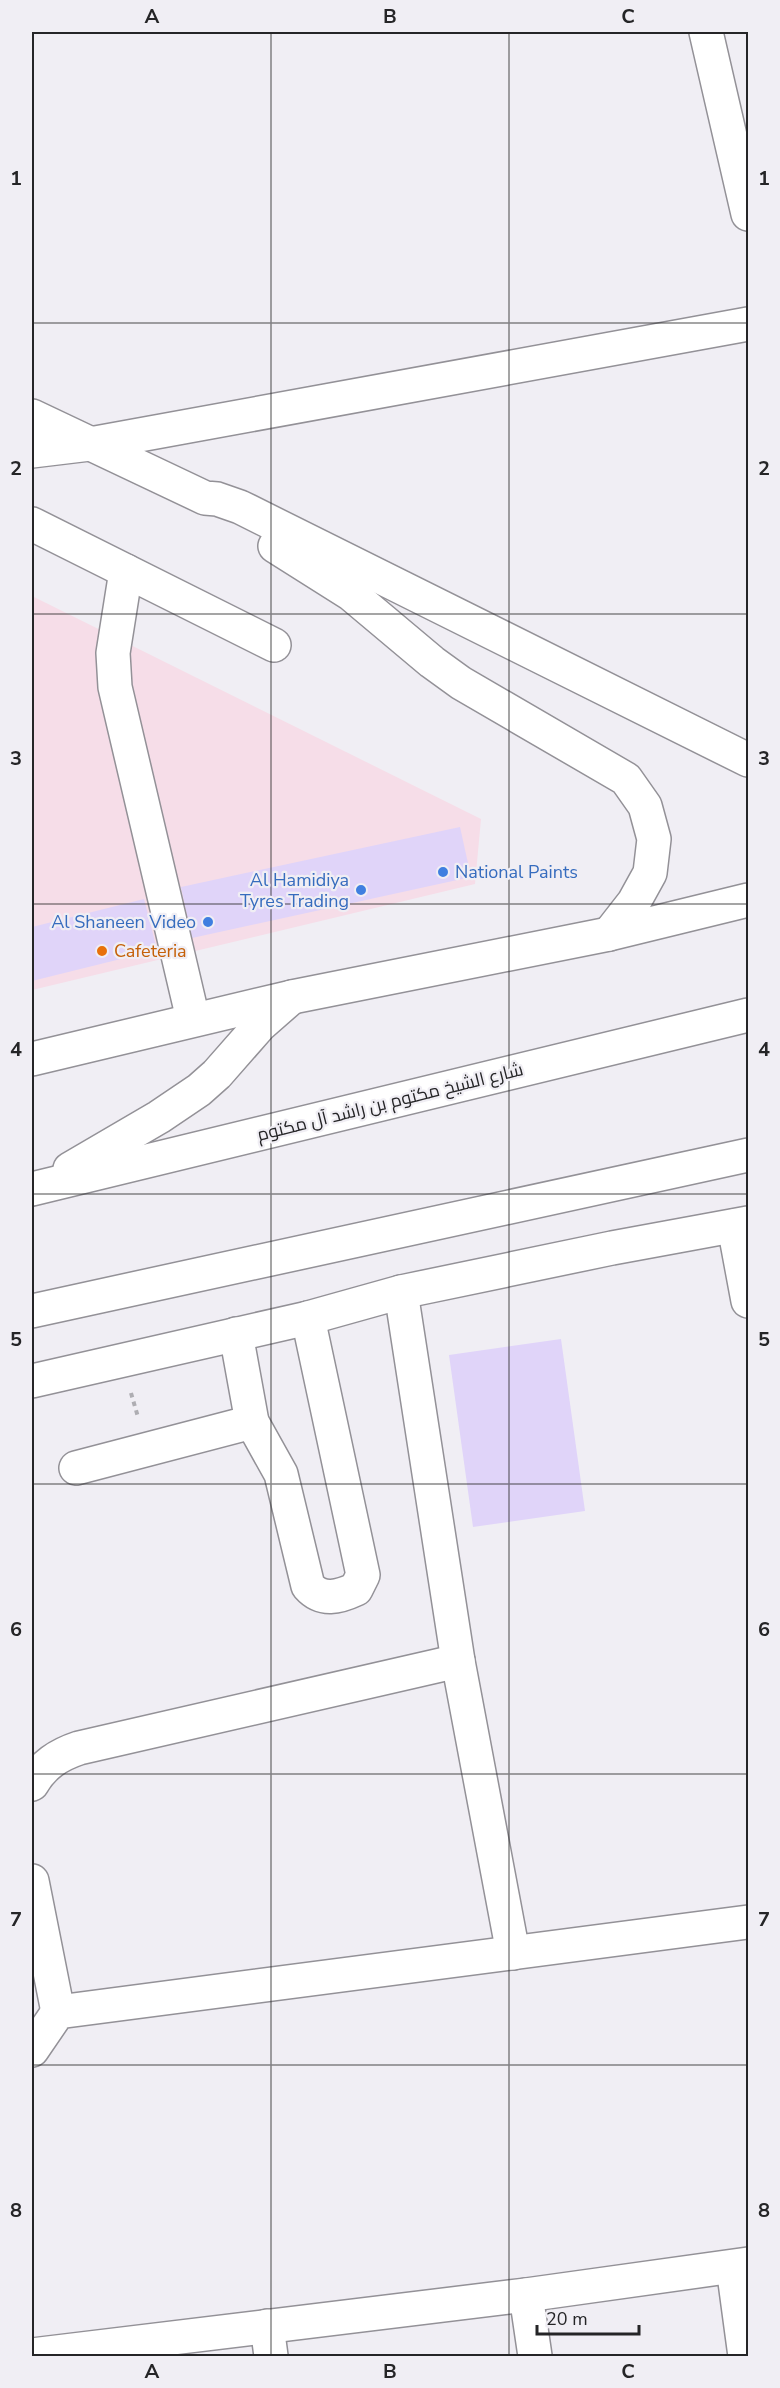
<svg xmlns="http://www.w3.org/2000/svg" width="780" height="2388" font-family="'Nunito Sans',Cairo,sans-serif">
<style>
.industrial{fill:#f6dde8}
.building{fill:#e0d4f9}
.lines{fill:none;stroke-linecap:round;stroke-linejoin:round}
.minor-casing{stroke:#939197;stroke-width:36}
.major-casing{stroke:#939197;stroke-width:36}
.path{stroke:#aeadb2;stroke-width:4;stroke-dasharray:4.5 4.5;stroke-linecap:butt}
.minor{stroke:#fff;stroke-width:33}
.major{stroke:#fff;stroke-width:33}
.grid{fill:none;stroke:#252527;stroke-width:1.5;stroke-opacity:0.55}
.shop-dot{fill:#3f7fe0;stroke:#f0eef4;stroke-width:2}
.food-dot{fill:#e8710a;stroke:#f0eef4;stroke-width:2}
.labels{text-anchor:middle;stroke-width:4.5;stroke-linejoin:round;paint-order:stroke}
.shop-label{font-size:18px;fill:#366cbe;stroke:#f0eef4;text-anchor:end}
.food-label{font-size:18px;fill:#c56008;stroke:#f0eef4;text-anchor:start}
.street-label{font-size:18px;fill:#252527;stroke:#f0eef4}
.neatline{fill:none;stroke:#252527;stroke-width:2}
.grid-label{font-size:20px;text-anchor:middle;font-weight:bold;fill:#252527}
</style>
<rect width="100%" height="100%" fill="#f0eef4"/>
<polygon class="industrial" points="32,596 481,819 475,884 32,990"/>
<g class="building">
<polygon points="460,827 471,877 192,938 181,887"/>
<polygon points="144,899 157,950 32,981 32,927"/>
<polygon points="561,1339 585,1511 473,1527 449,1355"/>
</g>
<g class="lines">
<g class="minor-casing">
<g id="minor">
<polyline points="706,32 748,214"/>
<polyline points="32,416 205,498 217,499 240,507 748,760"/>
<polyline points="32,451 90,444 748,324"/>
<polyline points="32,524 274,645"/>
<polyline points="275,546 351,594 432,662 461,683 626,779 645,806 654,839 650,873 634,902 609,934"/>
<polyline points="126,571 113,653 115,687 193,1019"/>
<polyline points="32,1059 292,997 609,934 748,900"/>
<polyline points="734,1226 748,1301"/>
<polyline points="401,1292 458,1661 513,1953"/>
<path d="M 236,1334 L 252,1422 L 281,1474 L 308,1586 C 322,1602 339,1597 356,1589 L 363,1575 L 308,1318"/>
<polyline points="32,1381 308,1318 401,1292 612,1248 748,1223"/>
<polyline points="76,1468 252,1422"/>
<path d="M 32,1784 C 43,1765 58,1755 79,1748 L 458,1661"/>
<polyline points="32,1881 58,2012"/>
<polyline points="32,2050 58,2012 748,1922"/>
<polyline points="733,2267 745,2356"/>
<polyline points="526,2295 535,2356"/>
<polyline points="267,2326 271,2356"/>
<polyline points="32,2355 526,2295 748,2264"/>
</g>
</g>
<g class="major-casing">
<g id="major">
<polyline points="70,1169 159,1117 199,1090 217,1074 260,1025 292,997"/>
<polyline points="32,1189 748,1015"/>
<polyline points="32,1311 748,1155"/>
</g>
</g>
<polyline class="path" points="131,1393 138,1417"/>
<use href="#minor" class="minor"/>
<use href="#major" class="major"/>
</g>
<path class="grid" d="M 271,32 L 271,2356M 509,32 L 509,2356M 32,323 L 748,323M 32,614 L 748,614M 32,904 L 748,904M 32,1194 L 748,1194M 32,1484 L 748,1484M 32,1774 L 748,1774M 32,2065 L 748,2065"/>
<g class="shop-dot">
<circle cx="443" cy="872" r="6"/>
<circle cx="361" cy="890" r="6"/>
<circle cx="208" cy="922" r="6"/>
</g>
<circle class="food-dot" cx="102" cy="951" r="6"/>
<g class="labels">
<g class="shop-label">
<text x="455" y="878" text-anchor="start">National Paints</text>
<text x="349" y="886">Al Hamidiya<tspan x="349" dy="21">Tyres Trading</tspan></text>
<text x="196" y="928">Al Shaneen Video</text>
</g>
<g class="food-label">
<text x="114" y="957">Cafeteria</text>
</g>
<g class="street-label">
<text transform="translate(390 1102) rotate(-14)" y="6">شارع الشيخ مكتوم بن راشد آل مكتوم</text>
</g>
</g>
<rect width="780" height="2388" fill="none" stroke="#f0eef4" stroke-width="66"/>
<path d="M537 2325v9h102v-9" fill="none" stroke="#252527" stroke-width="3"/>
<text x="546" y="2325" font-size="18" fill="#252527" stroke="#f0eef4" stroke-width="4.5" paint-order="stroke">20 m</text>
<rect x="33" y="33" width="714" height="2322" class="neatline"/>
<g class="grid-label">
<text x="152" y="23">A</text>
<text x="390" y="23">B</text>
<text x="628" y="23">C</text>
<text x="16" y="185">1</text>
<text x="764" y="185">1</text>
<text x="16" y="475">2</text>
<text x="764" y="475">2</text>
<text x="16" y="765">3</text>
<text x="764" y="765">3</text>
<text x="16" y="1056">4</text>
<text x="764" y="1056">4</text>
<text x="16" y="1346">5</text>
<text x="764" y="1346">5</text>
<text x="16" y="1636">6</text>
<text x="764" y="1636">6</text>
<text x="16" y="1926">7</text>
<text x="764" y="1926">7</text>
<text x="16" y="2217">8</text>
<text x="764" y="2217">8</text>
<text x="152" y="2378">A</text>
<text x="390" y="2378">B</text>
<text x="628" y="2378">C</text>
</g>
</svg>
